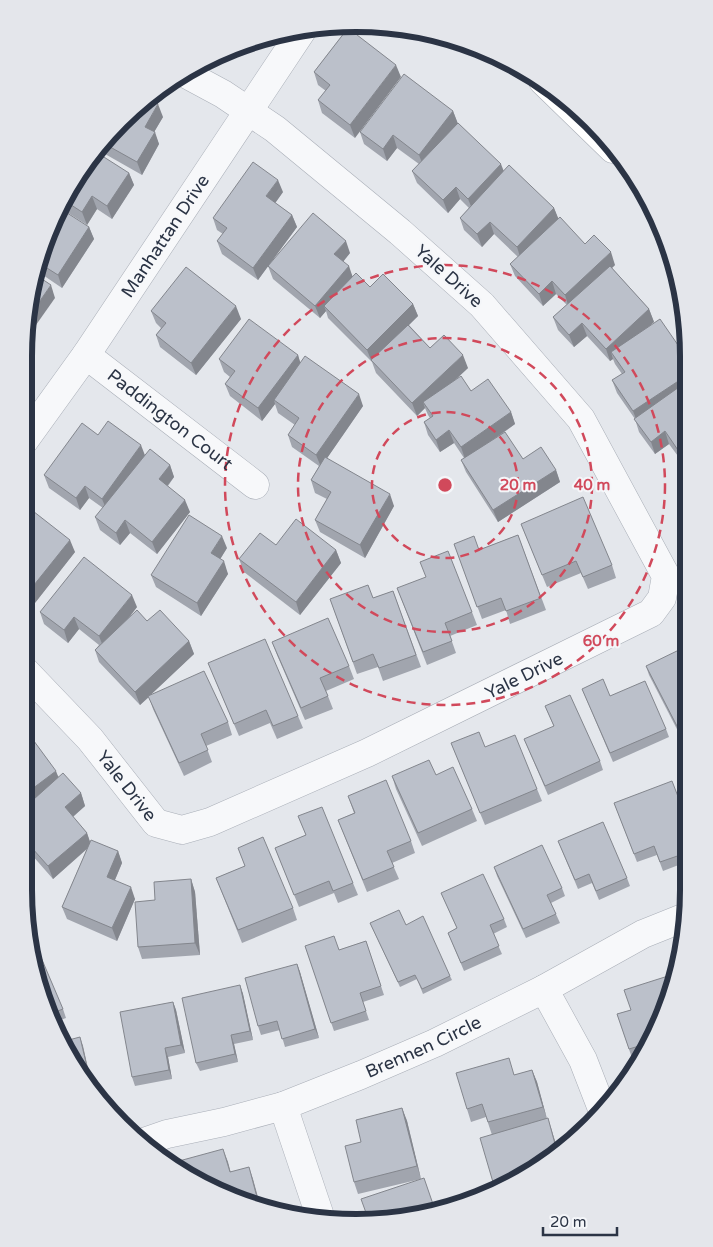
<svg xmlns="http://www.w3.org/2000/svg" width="713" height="1247" font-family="'Varela Round',sans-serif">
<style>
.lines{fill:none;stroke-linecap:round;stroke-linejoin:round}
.street-casing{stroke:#a9aeb7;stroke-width:29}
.secondary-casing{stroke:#a9aeb7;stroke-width:29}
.street{stroke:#f7f8fa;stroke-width:28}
.secondary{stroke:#fff;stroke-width:28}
.wall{fill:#a1a5ae}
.shaded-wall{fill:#83868d}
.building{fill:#bbc0ca;stroke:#83868d}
.ring{fill:none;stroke:#d1495b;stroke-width:2.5;stroke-dasharray:9 6}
.labels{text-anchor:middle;stroke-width:4;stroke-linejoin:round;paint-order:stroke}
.street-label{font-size:18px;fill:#2b3445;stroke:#f4f6f9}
.rim{fill:none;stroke:#2b3445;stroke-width:6}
.centre{fill:#d1495b;stroke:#f4f6f9;stroke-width:2.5}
.ring-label{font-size:15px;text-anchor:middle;font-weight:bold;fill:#d1495b;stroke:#f4f6f9;stroke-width:4;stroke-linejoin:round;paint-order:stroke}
</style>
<rect width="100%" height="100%" fill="#e4e7ec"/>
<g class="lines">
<g class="street-casing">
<g id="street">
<path id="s1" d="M 86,355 L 255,485"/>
<path id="s2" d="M 24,441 L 86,355 L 303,29"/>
<path id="s3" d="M 24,670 L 90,739 L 156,823 L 182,830 L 210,822 L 367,753 L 651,613 L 662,598 L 666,576 L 581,419 L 482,305 L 400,232 L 275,129 L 223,94 L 184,73"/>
<polyline points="544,989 583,1060 602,1109"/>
<polyline points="283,1106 321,1219"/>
<path id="s4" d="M 144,1142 L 167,1134 L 224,1122 L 283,1106 L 361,1075 L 435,1043 L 544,989 L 643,934 L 688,916"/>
</g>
</g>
<g class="secondary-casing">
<polyline id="secondary" points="543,81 613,149"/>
</g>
<use href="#street" class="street"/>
<use href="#secondary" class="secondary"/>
</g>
<g class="wall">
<polygon points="348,28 355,138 322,113 318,100 326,91 318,85 314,72"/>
<polygon points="453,111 458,124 504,171 554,208 558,219 585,244 615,265 612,268 649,309 654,322 650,325 689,361 689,471 669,444 655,454 639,432 635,419 617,393 612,380 622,374 615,364 613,359 610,361 587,336 574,347 558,330 553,317 567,305 556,294 543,306 515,276 510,264 518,257 494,234 482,247 464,230 460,218 469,208 460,199 448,213 417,183 412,171 419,164 397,148 387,161 364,144 360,132"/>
<polygon points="163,117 154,132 159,144 142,175 98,150 121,121"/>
<polygon points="80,172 129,173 134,185 112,219 97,209 87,225 62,209"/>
<polygon points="283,192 275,203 292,215 297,227 269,265 350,253 343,261 353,277 370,287 413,304 418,316 409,325 430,348 468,368 454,381 511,412 515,424 495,439 523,459 556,470 560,482 498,522 466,472 461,460 464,458 454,443 440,452 428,435 424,422 430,418 428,415 425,408 417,416 376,373 372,362 328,318 326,311 320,318 273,279 268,266 258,280 222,254 217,241 223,234 217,230 213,218"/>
<polygon points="89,227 94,239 62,288 37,271 42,249"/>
<polygon points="151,311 241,319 196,375 160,347 156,335 161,328 156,323"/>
<polygon points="298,355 300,363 363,406 327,458 394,506 365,558 320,532 315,520 327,499 315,493 311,480 319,466 292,447 288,435 295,425 278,413 275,404 262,421 230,396 225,384 230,377 224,372 219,359"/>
<polygon points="98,435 145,455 170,465 174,477 168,486 190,512 157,554 130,533 120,545 100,530 95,517 103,508 89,498 80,510 49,488 44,475"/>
<polygon points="24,504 75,552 31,608 24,603"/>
<polygon points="521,524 612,565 616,578 588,589 581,573 547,587"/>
<polygon points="518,535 546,610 510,624 506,610 482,619 454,544 479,550"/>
<polygon points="276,545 336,550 341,563 300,615 244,572 239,559"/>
<polygon points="227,548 220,559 228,574 201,616 156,587 151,575"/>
<polygon points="397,588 472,612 477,625 450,636 456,653 427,665"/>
<polygon points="393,591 421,667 383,681 378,667 357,674 330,599 373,598"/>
<polygon points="137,607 131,615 147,621 189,641 194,654 149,696 228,722 232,735 206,746 212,762 184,776 153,709 149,697 140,705 99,662 95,650 99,645 79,629 68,643 44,624 40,612"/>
<polygon points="272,642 349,666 354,679 326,691 333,709 305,720 277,655"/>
<polygon points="208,663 298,716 303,728 277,739 270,723 239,736"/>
<polygon points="689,663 689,733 681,737 649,675 646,666"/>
<polygon points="582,689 666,729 669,737 613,762"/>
<polygon points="545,706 600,761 603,770 548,795 524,739 554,727"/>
<polygon points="24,742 59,777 81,793 85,806 73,817 87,833 90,842 118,851 122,863 115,880 135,899 117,941 67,919 62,907 87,849 53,879 24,846"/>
<polygon points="451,743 485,747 537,789 542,801 485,825"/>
<polygon points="436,775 472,809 477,821 422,846 396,789 392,776"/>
<polygon points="348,796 411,841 415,853 392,863 399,879 367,892 338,820 354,813"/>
<polygon points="614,803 689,825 689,861 663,871 657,855 637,862"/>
<polygon points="298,816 353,883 358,895 338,903 334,893 299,907 275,848 306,835"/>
<polygon points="558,841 627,878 630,886 599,900 592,883 578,889"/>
<polygon points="238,848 293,908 297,920 242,943 216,878 245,866"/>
<polygon points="494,867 562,888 565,896 551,903 560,923 526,938 497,876"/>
<polygon points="191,879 195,892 200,955 142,959 138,947 155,900"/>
<polygon points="441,893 504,919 507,927 493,934 502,954 464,971 448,933 457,928"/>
<polygon points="370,923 406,925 450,976 452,980 423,994 417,979 400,987"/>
<polygon points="31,935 38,951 34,953"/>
<polygon points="366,941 384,995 363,1002 369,1020 334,1031 305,946 339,950"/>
<polygon points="297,964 300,972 319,1038 285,1047 280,1030 261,1035 258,1026"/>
<polygon points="240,985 243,994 253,1040 234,1044 238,1062 200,1071 196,1063"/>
<polygon points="41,997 63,1009 66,1018 55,1022"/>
<polygon points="672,998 644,1054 632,1058 617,1014"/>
<polygon points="173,1002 176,1010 185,1053 168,1057 172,1079 135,1086 132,1077"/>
<polygon points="532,1070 537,1082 547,1119 552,1131 492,1135 486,1117 471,1122 467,1109 515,1075"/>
<polygon points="402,1108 407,1121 421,1179 358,1194 354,1182 361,1142"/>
</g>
<g class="shaded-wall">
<polygon points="396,65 401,77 355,138 350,125"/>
<polygon points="158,104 163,117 150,139 145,127"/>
<polygon points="453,111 458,124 424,168 419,155"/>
<polygon points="155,132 159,144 142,175 137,162"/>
<polygon points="393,135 397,148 387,161 383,149"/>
<polygon points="501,164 506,177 473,211 468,199"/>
<polygon points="129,173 134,185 112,219 107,206"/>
<polygon points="278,180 283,192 271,209 266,196"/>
<polygon points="456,187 460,199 448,213 443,200"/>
<polygon points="92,196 97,209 87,225 82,212"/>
<polygon points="554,208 559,220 521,260 517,247"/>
<polygon points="292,215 297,227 258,280 253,268"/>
<polygon points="490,222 494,234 482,247 477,234"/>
<polygon points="89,227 94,239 62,288 58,275"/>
<polygon points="346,241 350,253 339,267 334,254"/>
<polygon points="611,252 615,265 569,308 565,295"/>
<polygon points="349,266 353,278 324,306 326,311 320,318 315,306"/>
<polygon points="552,281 556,294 543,306 539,294"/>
<polygon points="51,285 55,298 24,342 24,334 28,318"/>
<polygon points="413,304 418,316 372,361 371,360 367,350"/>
<polygon points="236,306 241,319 196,375 191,363"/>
<polygon points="649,309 654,322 615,357 611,352 613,359 610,361 606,349"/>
<polygon points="582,323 587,336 574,347 569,335"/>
<polygon points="298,355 302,368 274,400 275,404 262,421 258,408"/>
<polygon points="463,355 468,368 426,407 423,402 425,408 417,416 412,403"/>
<polygon points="689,374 689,389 638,424 633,411"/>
<polygon points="359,394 363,406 321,467 316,455"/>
<polygon points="511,412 515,424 465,459 461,447"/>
<polygon points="449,430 454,443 440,452 436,440"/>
<polygon points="665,431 669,444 655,454 651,442"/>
<polygon points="141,445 146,458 107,511 102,499"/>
<polygon points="689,456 689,470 684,459"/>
<polygon points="170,465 174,477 163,491 159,479"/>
<polygon points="556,470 560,482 498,522 493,510"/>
<polygon points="85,486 89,498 80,510 76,498"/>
<polygon points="390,494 394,506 365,558 360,545"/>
<polygon points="185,500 190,512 157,554 152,542"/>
<polygon points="125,520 130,533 120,545 116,533"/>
<polygon points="222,536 227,548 216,566 211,553"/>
<polygon points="70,540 75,552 31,608 26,595"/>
<polygon points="336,550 341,563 300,615 296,602"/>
<polygon points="224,561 228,574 201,616 197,603"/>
<polygon points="132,595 137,607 104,649 99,636"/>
<polygon points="74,617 79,629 68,643 64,630"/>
<polygon points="189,641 194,654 140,705 135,692"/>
<polygon points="56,771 61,784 24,811 24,795"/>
<polygon points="81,793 85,806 69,820 65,807"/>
<polygon points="87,833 91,845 53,879 48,866"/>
<polygon points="118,851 122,863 111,889 107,877"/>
<polygon points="191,879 195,892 200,955 195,943"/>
<polygon points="131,887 135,899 117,941 112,928"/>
<polygon points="297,964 300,972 319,1038 315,1029"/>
<polygon points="240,985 243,994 253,1040 250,1031"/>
<polygon points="173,1002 176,1010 185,1053 181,1045"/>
<polygon points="231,1035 234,1044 238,1062 235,1054"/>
<polygon points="80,1037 83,1046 94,1095 93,1093"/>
<polygon points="165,1048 168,1057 172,1079 169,1070"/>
<polygon points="532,1070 537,1082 547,1119 543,1107"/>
<polygon points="402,1108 407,1121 421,1179 417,1166"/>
<polygon points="548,1118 552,1131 559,1154 558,1155"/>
<polygon points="223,1149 228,1162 234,1185 230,1172"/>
<polygon points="249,1167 253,1179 261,1208 259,1205"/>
</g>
<g class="building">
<polygon points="348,28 396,65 350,125 318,100 330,85 314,72"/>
<polygon points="404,74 453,111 419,155 393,135 383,149 360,132"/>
<polygon points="148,99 158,104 145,127 155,132 137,162 103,143 121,121"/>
<polygon points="458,123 501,164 468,199 456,187 443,200 412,171"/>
<polygon points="96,152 129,173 107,206 92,196 82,212 65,201 80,172"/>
<polygon points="253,162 278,180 266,196 292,215 253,268 217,241 227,228 213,218"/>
<polygon points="509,165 554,208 517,247 490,222 477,234 460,218"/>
<polygon points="61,209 89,227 58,275 39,263 42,249"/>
<polygon points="313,213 346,241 334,254 349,266 315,306 268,266"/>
<polygon points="560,217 585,244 594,235 611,252 565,295 552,281 539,294 510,264"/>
<polygon points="610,266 649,309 606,349 582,323 569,335 553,317"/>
<polygon points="186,267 236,306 191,363 156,335 166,323 151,311"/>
<polygon points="356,273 370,287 383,274 413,304 367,350 324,306"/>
<polygon points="36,275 51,285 28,318"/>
<polygon points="249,319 298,355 258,408 225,384 235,371 219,359"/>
<polygon points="660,319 689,361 689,374 633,411 612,380 625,372 611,352"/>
<polygon points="408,325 430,348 444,335 463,355 412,403 371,360"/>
<polygon points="305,356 359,394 316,455 288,435 299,418 274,400"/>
<polygon points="461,376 471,391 488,379 511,412 461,447 449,430 436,440 424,422 433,416 423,402"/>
<polygon points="689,380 689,456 684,459 665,431 651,442 634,419"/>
<polygon points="108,421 141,445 102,499 85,486 76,498 44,475 82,423 98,435"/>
<polygon points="505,432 523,459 541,447 556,470 493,510 461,460"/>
<polygon points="150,449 170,465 159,479 185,500 152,542 125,520 116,533 95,517"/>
<polygon points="325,457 390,494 360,545 315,520 331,492 311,480"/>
<polygon points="583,497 612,565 583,577 576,561 542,575 521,524"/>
<polygon points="24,504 70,540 26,595 24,594"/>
<polygon points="189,515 222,536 211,553 224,561 197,603 151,575"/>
<polygon points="296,519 336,550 296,602 239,559 260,533 276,545"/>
<polygon points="518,535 541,598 506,611 501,598 477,607 454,544 474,536 479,550"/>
<polygon points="448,551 472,612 445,623 452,641 423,652 397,588 426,577 420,562"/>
<polygon points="84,557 132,595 99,636 74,617 64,630 40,612"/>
<polygon points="368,585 373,598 393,591 416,655 379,668 373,654 353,662 330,599"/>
<polygon points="137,610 147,621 160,610 189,641 135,692 95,650"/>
<polygon points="328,618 349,666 320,678 328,696 301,708 272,642"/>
<polygon points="265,639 298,716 273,726 266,710 234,724 208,663"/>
<polygon points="681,649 688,664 689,663 689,723 678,728 646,666"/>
<polygon points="204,671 228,722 201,734 208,750 179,763 148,696"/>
<polygon points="603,679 610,696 645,681 666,729 610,753 582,689"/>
<polygon points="570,695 600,761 545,786 524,739 554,726 545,706"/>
<polygon points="479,732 485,747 515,735 537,789 480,813 451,743"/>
<polygon points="31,737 56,771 24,795 24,742"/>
<polygon points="429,760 436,775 453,767 472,809 418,833 392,776"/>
<polygon points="63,773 81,793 65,807 87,833 48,866 24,839 24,808"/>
<polygon points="689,777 689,801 681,780"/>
<polygon points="386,780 411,841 387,851 394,867 363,880 338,820 355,813 348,796"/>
<polygon points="672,781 689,825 689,852 660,862 654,846 634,854 614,803"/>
<polygon points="322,807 353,883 333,891 329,881 294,895 275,848 306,835 298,816"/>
<polygon points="603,822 627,878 596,891 589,874 575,880 558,841"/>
<polygon points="263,837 293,908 238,930 216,878 245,866 238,848"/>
<polygon points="91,840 118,851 107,877 131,887 112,928 62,907"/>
<polygon points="542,845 562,888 547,895 556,914 523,929 494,867"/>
<polygon points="483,874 504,919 490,925 499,946 461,963 448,933 457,928 441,893"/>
<polygon points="191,879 195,943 138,947 135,902 155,900 154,882"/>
<polygon points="399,910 406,925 423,916 450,976 422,989 415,975 398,982 370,923"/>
<polygon points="31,935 35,942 32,943"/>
<polygon points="334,936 339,950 366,941 381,986 360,993 366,1011 331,1023 305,946"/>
<polygon points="40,955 63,1009 50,1014 41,997 35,958"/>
<polygon points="297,964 315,1029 282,1039 277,1021 258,1026 245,978"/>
<polygon points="668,976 673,990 672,998 649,1043 629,1049 617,1014 631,1010 624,990"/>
<polygon points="240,985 250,1031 231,1035 235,1054 196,1063 182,998"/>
<polygon points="173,1002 181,1045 165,1048 169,1070 132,1077 120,1012"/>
<polygon points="80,1037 93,1093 65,1041"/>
<polygon points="509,1058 514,1075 532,1070 543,1107 488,1122 482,1104 467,1109 456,1073"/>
<polygon points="402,1108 417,1166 354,1182 345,1146 361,1142 356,1120"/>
<polygon points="548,1118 558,1155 495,1189 480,1138"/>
<polygon points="223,1149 230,1172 249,1167 259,1205 256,1206 171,1167 168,1164"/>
<polygon points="424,1178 435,1210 369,1221 361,1199"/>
</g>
<g class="ring">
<circle cx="445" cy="485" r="73"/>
<circle cx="445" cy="485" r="147"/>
<circle cx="445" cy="485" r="220"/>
</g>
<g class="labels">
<g class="street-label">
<text dy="6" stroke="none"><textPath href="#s2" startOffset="249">Manhattan Drive</textPath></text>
<text transform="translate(449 276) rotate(42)" y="6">Yale Drive</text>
<text dy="6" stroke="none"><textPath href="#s1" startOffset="106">Paddington Court</textPath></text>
<text dy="6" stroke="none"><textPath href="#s3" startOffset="605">Yale Drive</textPath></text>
<text dy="6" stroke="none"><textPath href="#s3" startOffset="155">Yale Drive</textPath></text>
<text dy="6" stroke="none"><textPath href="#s4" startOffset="296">Brennen Circle</textPath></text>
</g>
</g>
<path d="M0 0H713V1247H0ZM356 32H356A324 324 0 0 1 680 356V890A324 324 0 0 1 356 1214H356A324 324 0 0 1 32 890V356A324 324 0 0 1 356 32Z" fill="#e4e6eb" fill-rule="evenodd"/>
<path class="rim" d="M356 32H356A324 324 0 0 1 680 356V890A324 324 0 0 1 356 1214H356A324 324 0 0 1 32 890V356A324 324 0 0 1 356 32Z"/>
<circle cx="445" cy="485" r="8" class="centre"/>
<g class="ring-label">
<text x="518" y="490">20 m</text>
<text x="592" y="490">40 m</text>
<text x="601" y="646">60 m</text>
</g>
<path d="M543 1227v8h74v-8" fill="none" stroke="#2b3445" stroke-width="2.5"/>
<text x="550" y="1227" font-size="15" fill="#2b3445" stroke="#f4f6f9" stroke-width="4" paint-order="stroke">20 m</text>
</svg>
